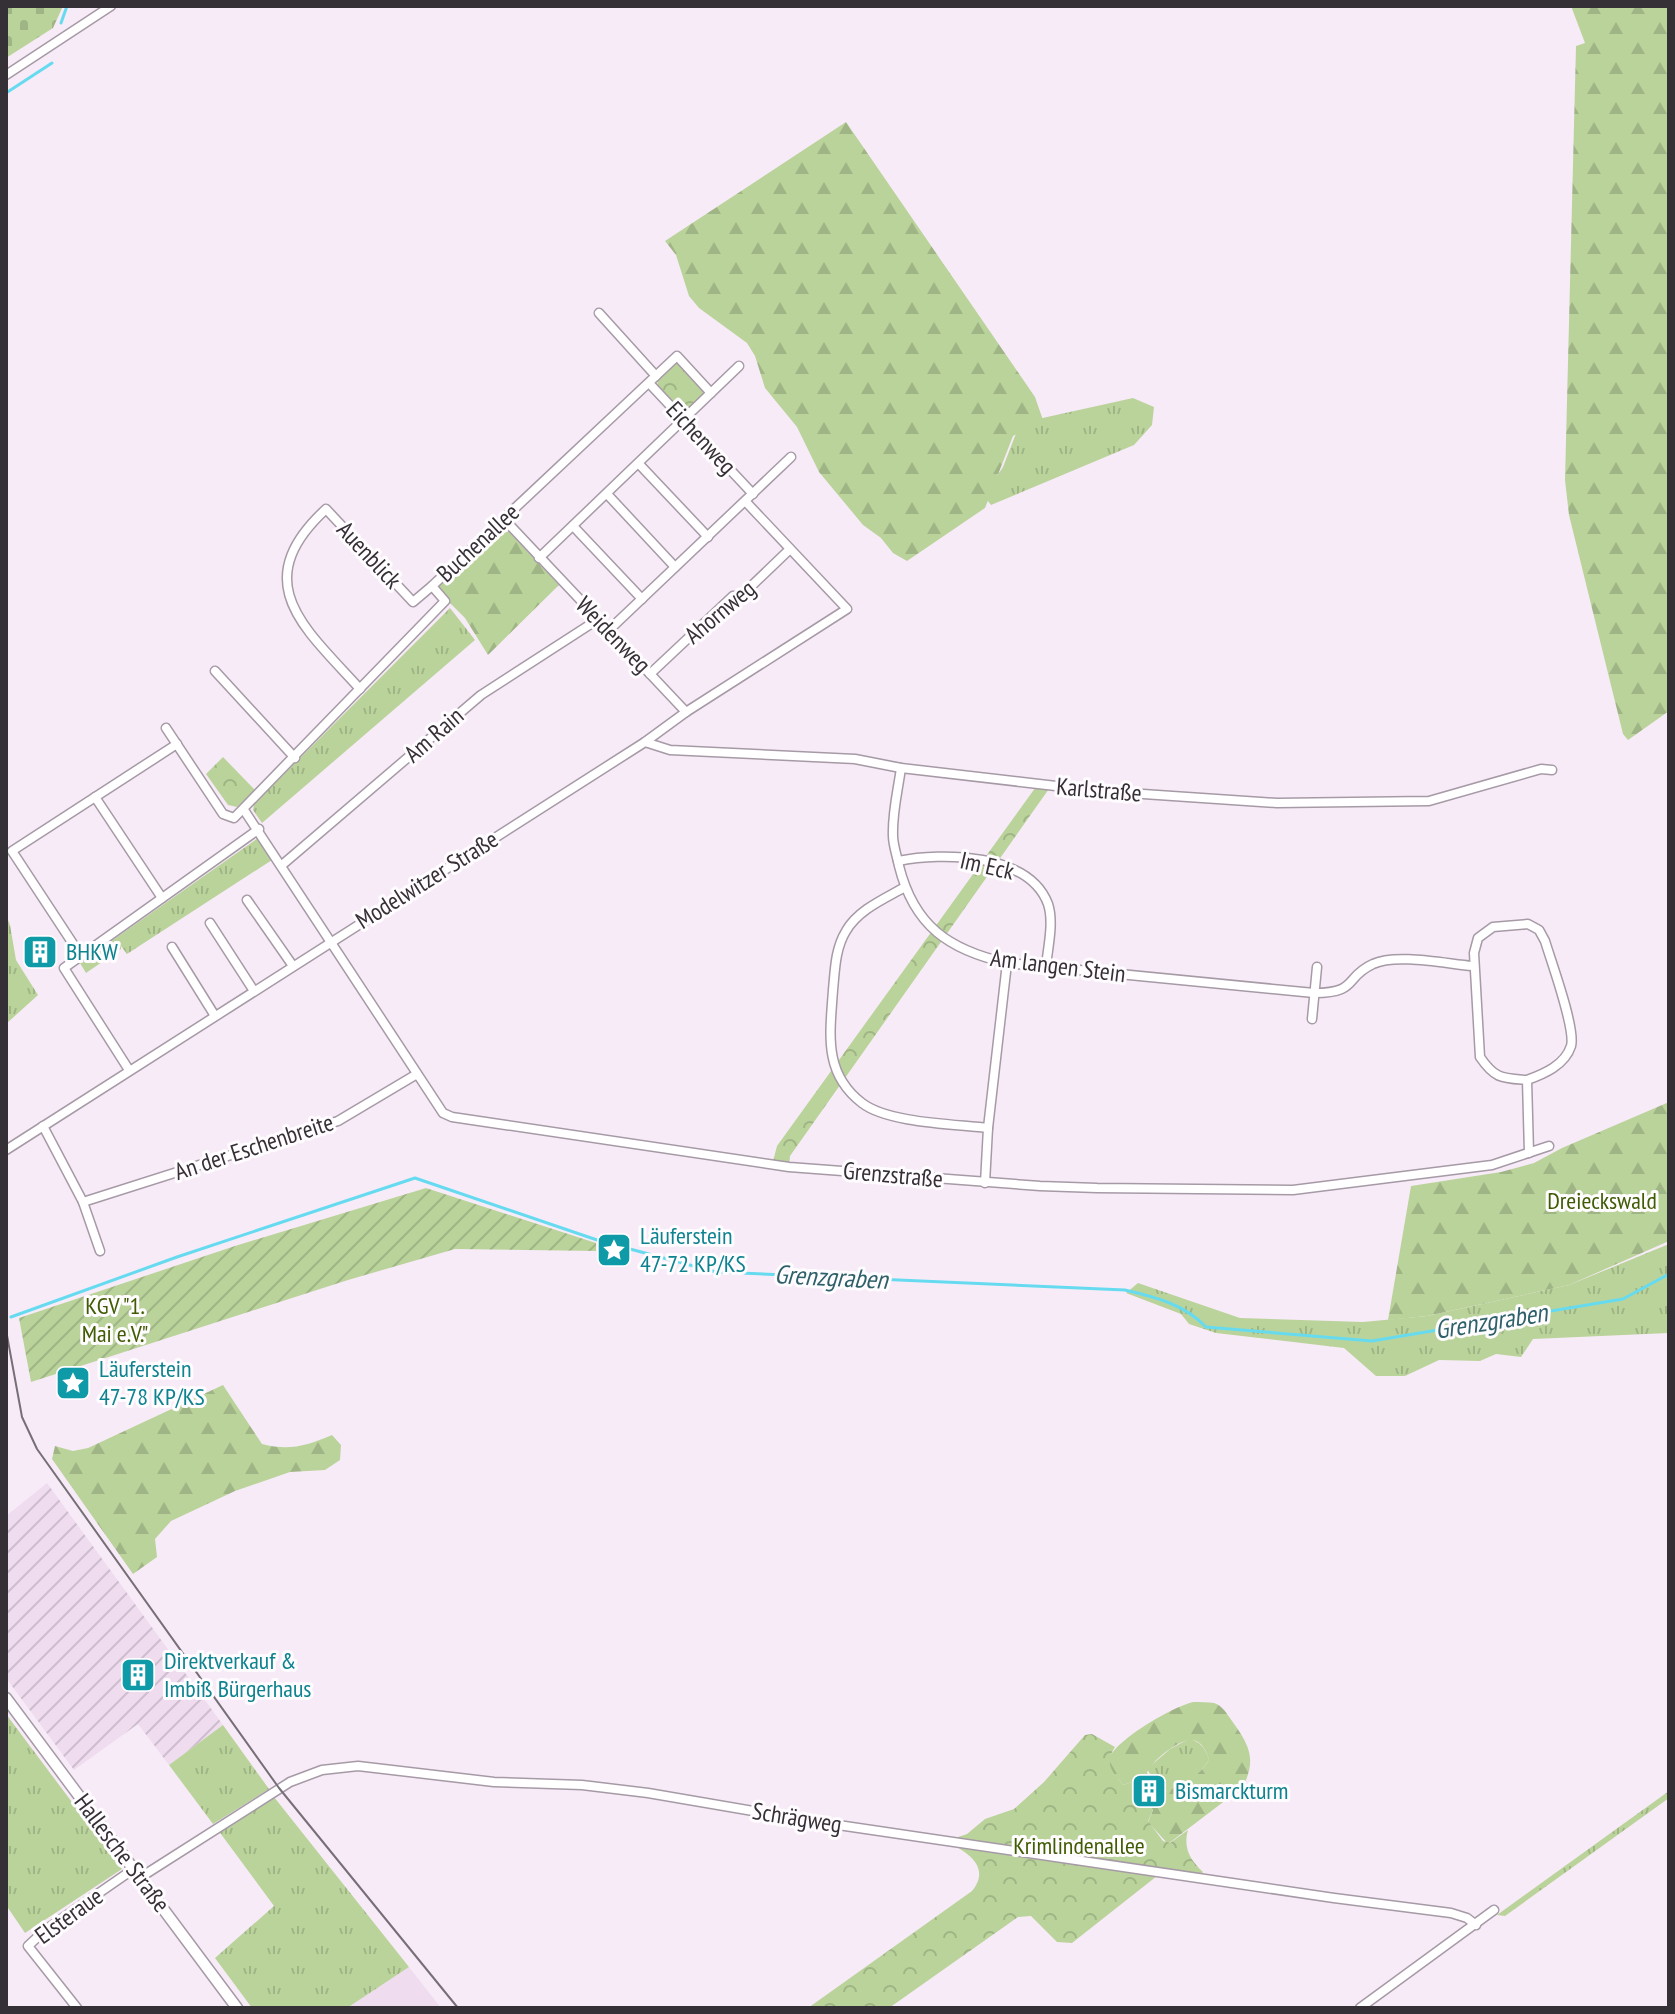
<svg xmlns="http://www.w3.org/2000/svg" width="1675" height="2014" font-family="'PT Sans Narrow',sans-serif">
<style>
.built{fill:#efdcef}
.industrial{fill:url(#industrial-furrows)}
.grass{fill:url(#grass-tufts)}
.forest{fill:url(#forest-firs)}
.cemetery{fill:url(#cemetery-stones)}
.park{fill:url(#park-crowns)}
.garden{fill:url(#garden-furrows)}
.lines{fill:none;stroke-linecap:round;stroke-linejoin:round}
.stream{stroke:#66dbf0;stroke-width:3}
.minor-casing{stroke:#a69aa6;stroke-width:11}
.tertiary-casing{stroke:#a69aa6;stroke-width:13}
.minor{stroke:#fff;stroke-width:8}
.tertiary{stroke:#fff;stroke-width:10}
.tram{stroke:#776f77;stroke-width:2}
.labels{text-anchor:middle;stroke-width:6;stroke-linejoin:round;paint-order:stroke}
.street-label{font-size:24px;fill:#353035;stroke:#fefcfe}
.culture-label{font-size:24px;fill:#0d838f;stroke:#fefcfe;text-anchor:start}
.park-label{font-size:24px;fill:#405c03;stroke:#fefcfe}
.water-label{font-size:26px;font-style:italic;fill:#2e6069;stroke:#fefcfe}
</style>
<defs>
<pattern id="industrial-furrows" width="10" height="10" patternUnits="userSpaceOnUse" patternTransform="scale(2)"><rect width="10" height="10" fill="#efdcef"/><path d="M-1 1l2-2M0 10L10 0M9 11l2-2" fill="none" stroke="#cebdce"/></pattern>
<pattern id="grass-tufts" width="24" height="20" patternUnits="userSpaceOnUse" patternTransform="scale(2)"><rect width="24" height="20" fill="#bad39a"/><path d="M3 7l-1-3M5 7V3M7 7l1-3M15 17l-1-3M17 17v-4M19 17l1-3" fill="none" stroke="#a0b585"/></pattern>
<pattern id="forest-firs" width="22" height="20" patternUnits="userSpaceOnUse" patternTransform="scale(2)"><rect width="22" height="20" fill="#bad39a"/><path d="M5 1l3.5 6h-7zM16 11l3.5 6h-7z" fill="#a0b585"/></pattern>
<pattern id="cemetery-stones" width="16" height="16" patternUnits="userSpaceOnUse" patternTransform="scale(2)"><rect width="16" height="16" fill="#bad39a"/><path d="M2 7V4a2 2 0 0 1 4 0v3zM10 15v-3a2 2 0 0 1 4 0v3z" fill="#a0b585"/></pattern>
<pattern id="park-crowns" width="20" height="18" patternUnits="userSpaceOnUse" patternTransform="scale(2)"><rect width="20" height="18" fill="#bad39a"/><path d="M2 6a3 3 0 1 1 6 0M12 15a3 3 0 1 1 6 0" fill="none" stroke="#a0b585"/></pattern>
<pattern id="garden-furrows" width="10" height="10" patternUnits="userSpaceOnUse" patternTransform="scale(2)"><rect width="10" height="10" fill="#bad39a"/><path d="M-1 1l2-2M0 10L10 0M9 11l2-2" fill="none" stroke="#a0b585"/></pattern>
</defs>
<rect width="100%" height="100%" fill="#f8ebf8"/>
<polygon class="built" points="409,1967 441,2008 347,2008"/>
<polygon class="industrial" points="47,1483 223,1725 169,1765 138,1724 74,1770 6,1678 6,1516"/>
<g class="grass">
<polygon points="1133,398 1154,407 1152,425 1134,445 991,505 984,496 1003,467 1020,423"/>
<polygon points="450,608 475,640 262,823 253,810 254,804"/>
<polygon points="258,838 272,860 127,954 121,946 121,949 86,973 80,963"/>
<polygon points="6,915 10,925 16,960 38,995 6,1024"/>
<polygon points="1669,1244 1669,1333 1533,1339 1521,1357 1496,1354 1480,1361 1439,1360 1405,1376 1376,1376 1344,1348 1216,1333 1189,1324 1181,1314 1126,1293 1138,1283 1240,1318 1363,1322 1427,1316 1569,1285"/>
<polygon points="6,1714 122,1869 25,1933 6,1905"/>
<polygon points="223,1725 269,1789 213,1824 169,1765"/>
<path d="M 1189,1739 C 1200,1741 1205,1748 1209,1759 C 1202,1774 1178,1793 1161,1792 L 1147,1769 L 1170,1749 Z"/>
<polygon points="1669,1791 1669,1798 1505,1916 1497,1915"/>
<polygon points="274,1797 409,1967 347,2008 252,2008 215,1958 274,1906 218,1830"/>
</g>
<g class="forest">
<polygon points="1571,6 1669,6 1669,711 1628,740 1623,734 1569,515 1565,480 1576,46 1585,43"/>
<polygon points="846,122 1035,397 1043,420 1013,436 985,508 907,561 893,553 881,538 863,525 819,472 797,427 765,388 755,356 747,343 699,308 689,296 676,255 665,241"/>
<polygon points="499,530 509,532 559,585 488,655 465,618 436,589"/>
<polygon points="1669,1102 1669,1241 1569,1285 1427,1316 1388,1320 1411,1186 1501,1172 1534,1163 1562,1148"/>
<path d="M 223,1385 L 262,1444 C 289,1451 306,1446 332,1435 L 341,1445 L 340,1460 L 325,1470 L 290,1472 L 235,1491 L 171,1521 L 155,1539 L 157,1557 L 133,1574 L 52,1459 L 55,1446 L 73,1451 L 88,1448 Z"/>
<path d="M 1194,1702 C 1201,1702 1208,1702 1214,1703 C 1223,1706 1227,1714 1232,1721 C 1249,1745 1257,1758 1243,1787 L 1168,1844 L 1148,1822 L 1153,1810 L 1147,1802 C 1167,1788 1197,1784 1209,1759 C 1206,1751 1202,1741 1192,1740 C 1180,1738 1150,1762 1147,1773 L 1151,1779 L 1137,1789 L 1132,1782 L 1123,1785 C 1119,1779 1109,1771 1108,1764 C 1105,1745 1177,1704 1194,1702 Z"/>
</g>
<polygon class="cemetery" points="6,6 63,6 53,28 6,58"/>
<g class="park">
<polygon points="674,363 681,365 704,390 703,395 687,412 680,411 658,387 657,380"/>
<polygon points="223,757 255,790 237,807 228,805 206,774"/>
<polygon points="1038,784 1051,786 790,1156 789,1167 772,1165 777,1146"/>
<path d="M 1092,1734 L 1115,1747 C 1104,1764 1112,1771 1123,1785 L 1132,1782 L 1153,1810 L 1148,1821 L 1163,1841 L 1170,1843 L 1188,1830 C 1183,1848 1190,1860 1203,1872 L 1196,1881 L 1157,1876 L 1072,1943 L 1057,1942 L 1031,1916 L 1018,1917 L 889,2008 L 808,2008 L 972,1891 C 990,1869 971,1854 951,1844 L 955,1838 L 967,1834 L 985,1819 L 1014,1809 L 1044,1782 L 1085,1735 Z"/>
</g>
<polygon class="garden" points="426,1188 596,1243 596,1251 455,1249 348,1280 31,1382 19,1318 235,1246"/>
<g class="lines">
<g class="stream">
<polyline points="61,23 67,6"/>
<polyline points="6,93 52,63"/>
<path d="M 11,1317 L 177,1257 L 415,1178 L 600,1241 L 716,1272 L 1125,1290 C 1155,1297 1184,1304 1206,1327 L 1372,1341 L 1623,1299 L 1669,1274"/>
</g>
<g class="minor-casing">
<g id="minor">
<polyline points="6,75 111,6"/>
<polyline points="599,313 656,376"/>
<polyline points="649,383 753,494"/>
<polyline points="639,464 708,537"/>
<polyline points="607,494 675,567"/>
<polyline points="504,519 686,712"/>
<polyline points="573,526 642,599"/>
<polyline points="539,558 739,366"/>
<polyline points="609,630 791,457"/>
<polyline points="215,671 295,758"/>
<polyline points="650,674 733,596 741,596 790,549"/>
<path d="M 360,689 C 305,628 246,583 326,509 L 413,602 L 432,586"/>
<polyline points="166,728 223,814 234,818 445,601 432,586 677,356 711,393"/>
<polyline points="645,742 670,750 855,759 901,768 1099,791 1277,803 1429,801 1541,769 1552,770"/>
<path d="M 901,768 C 898,790 892,813 893,836 C 893,845 897,856 899,866 C 914,926 949,950 1007,963 L 1314,993 C 1359,993 1344,977 1373,964 C 1396,953 1447,964 1472,966"/>
<polyline points="95,797 162,898"/>
<polyline points="244,810 443,1113 452,1117 789,1167 1040,1186 1097,1188 1293,1190 1492,1165 1549,1146"/>
<path d="M 898,861 C 942,852 1029,853 1048,904 C 1054,922 1048,947 1046,966"/>
<polyline points="282,865 481,695 597,620"/>
<path d="M 905,887 C 884,899 858,910 846,931 C 835,949 835,970 833,990 C 830,1034 823,1073 862,1103 C 888,1123 953,1124 988,1128"/>
<polyline points="247,900 293,966"/>
<polyline points="210,923 254,991"/>
<polyline points="172,947 215,1016"/>
<polyline points="81,956 12,851 177,744"/>
<polyline points="1312,1019 1317,967"/>
<polyline points="129,1070 64,968 259,829"/>
<path d="M 1527,1080 C 1502,1078 1495,1079 1480,1057 L 1474,953 L 1478,938 L 1493,927 L 1528,924 L 1539,930 L 1545,941 C 1551,961 1576,1029 1571,1046 C 1565,1065 1544,1074 1527,1080 L 1529,1153"/>
<polyline points="43,1126 83,1202 100,1251"/>
<polyline points="6,1150 645,742 686,712 847,609 746,502"/>
<polyline points="985,1183 988,1128 1007,963"/>
<polyline points="83,1202 338,1121 417,1074"/>
<polyline points="141,1877 290,1782 322,1770 358,1766 494,1782 582,1785 648,1793 811,1821 1334,1898 1451,1913 1467,1918 1476,1925"/>
<polyline points="77,2008 28,1946 44,1931 135,1868"/>
<polyline points="1360,2008 1494,1910"/>
</g>
</g>
<g class="tertiary-casing">
<polyline id="tertiary" points="6,1698 237,2008"/>
</g>
<use href="#minor" class="minor"/>
<use href="#tertiary" class="tertiary"/>
<polyline class="tram" points="6,1330 22,1417 37,1449 279,1788 458,2008"/>
</g>
<defs>
<g id="building-square" transform="scale(1.8)"><rect x="-9" y="-9" width="18" height="18" rx="4" fill="#0f9aa8" stroke="#fefcfe"/><path d="M-4-6H4V6H1V3H-1V6H-4ZM-2.5-4.3h1.7v1.8h-1.7ZM.8-4.3h1.7v1.8H.8ZM-2.5-1h1.7V.8h-1.7ZM.8-1h1.7V.8H.8Z" fill="#fff"/></g>
<g id="sight-square" transform="scale(1.8)"><rect x="-9" y="-9" width="18" height="18" rx="4" fill="#0f9aa8" stroke="#fefcfe"/><path d="M0-6L1.8-2.2L6-1.7L2.9 1.2L3.7 5.4L0 3.3L-3.7 5.4L-2.9 1.2L-6-1.7L-1.8-2.2Z" fill="#fff"/></g>
</defs>
<g fill-rule="evenodd">
<use href="#building-square" x="40" y="952"/>
<use href="#sight-square" x="614" y="1250"/>
<use href="#sight-square" x="73" y="1383"/>
<use href="#building-square" x="138" y="1675"/>
<use href="#building-square" x="1149" y="1791"/>
</g>
<g class="labels">
<g class="street-label">
<text transform="translate(701 438) rotate(47)" y="8">Eichenweg</text>
<text transform="translate(478 543) rotate(-43)" y="8">Buchenallee</text>
<text transform="translate(369 555) rotate(47)" y="8">Auenblick</text>
<text transform="translate(720 612) rotate(-40)" y="8">Ahornweg</text>
<text transform="translate(613 635) rotate(46)" y="8">Weidenweg</text>
<text transform="translate(434 735) rotate(-41)" y="8">Am Rain</text>
<text transform="translate(1099 790) rotate(5)" y="8">Karlstraße</text>
<text transform="translate(987 866) rotate(13)" y="8">Im Eck</text>
<text transform="translate(427 880) rotate(-32)" y="8">Modelwitzer Straße</text>
<text transform="translate(1058 966) rotate(7)" y="8">Am langen Stein</text>
<text transform="translate(254 1147) rotate(-18)" y="8">An der Eschenbreite</text>
<text transform="translate(893 1175) rotate(5)" y="8">Grenzstraße</text>
<text transform="translate(797 1818) rotate(9)" y="8">Schrägweg</text>
<text transform="translate(122 1853) rotate(53)" y="8">Hallesche Straße</text>
<text transform="translate(69 1916) rotate(-36)" y="8">Elsteraue</text>
</g>
<g class="culture-label">
<text x="66" y="960">BHKW</text>
<text x="640" y="1244">Läuferstein<tspan x="640" dy="28">47-72 KP/KS</tspan></text>
<text x="99" y="1377">Läuferstein<tspan x="99" dy="28">47-78 KP/KS</tspan></text>
<text x="164" y="1669">Direktverkauf &amp;<tspan x="164" dy="28">Imbiß Bürgerhaus</tspan></text>
<text x="1175" y="1799">Bismarckturm</text>
</g>
<g class="park-label">
<text x="1602" y="1209">Dreieckswald</text>
<text x="115" y="1314">KGV "1.<tspan x="115" dy="28">Mai e.V."</tspan></text>
<text x="1079" y="1854">Krimlindenallee</text>
</g>
<g class="water-label">
<text transform="translate(831 1277) rotate(3)" y="9">Grenzgraben</text>
<text transform="translate(1491 1321) rotate(-9)" y="9">Grenzgraben</text>
</g>
</g>
<rect width="1675" height="2014" fill="none" stroke="#353035" stroke-width="16"/>
</svg>
